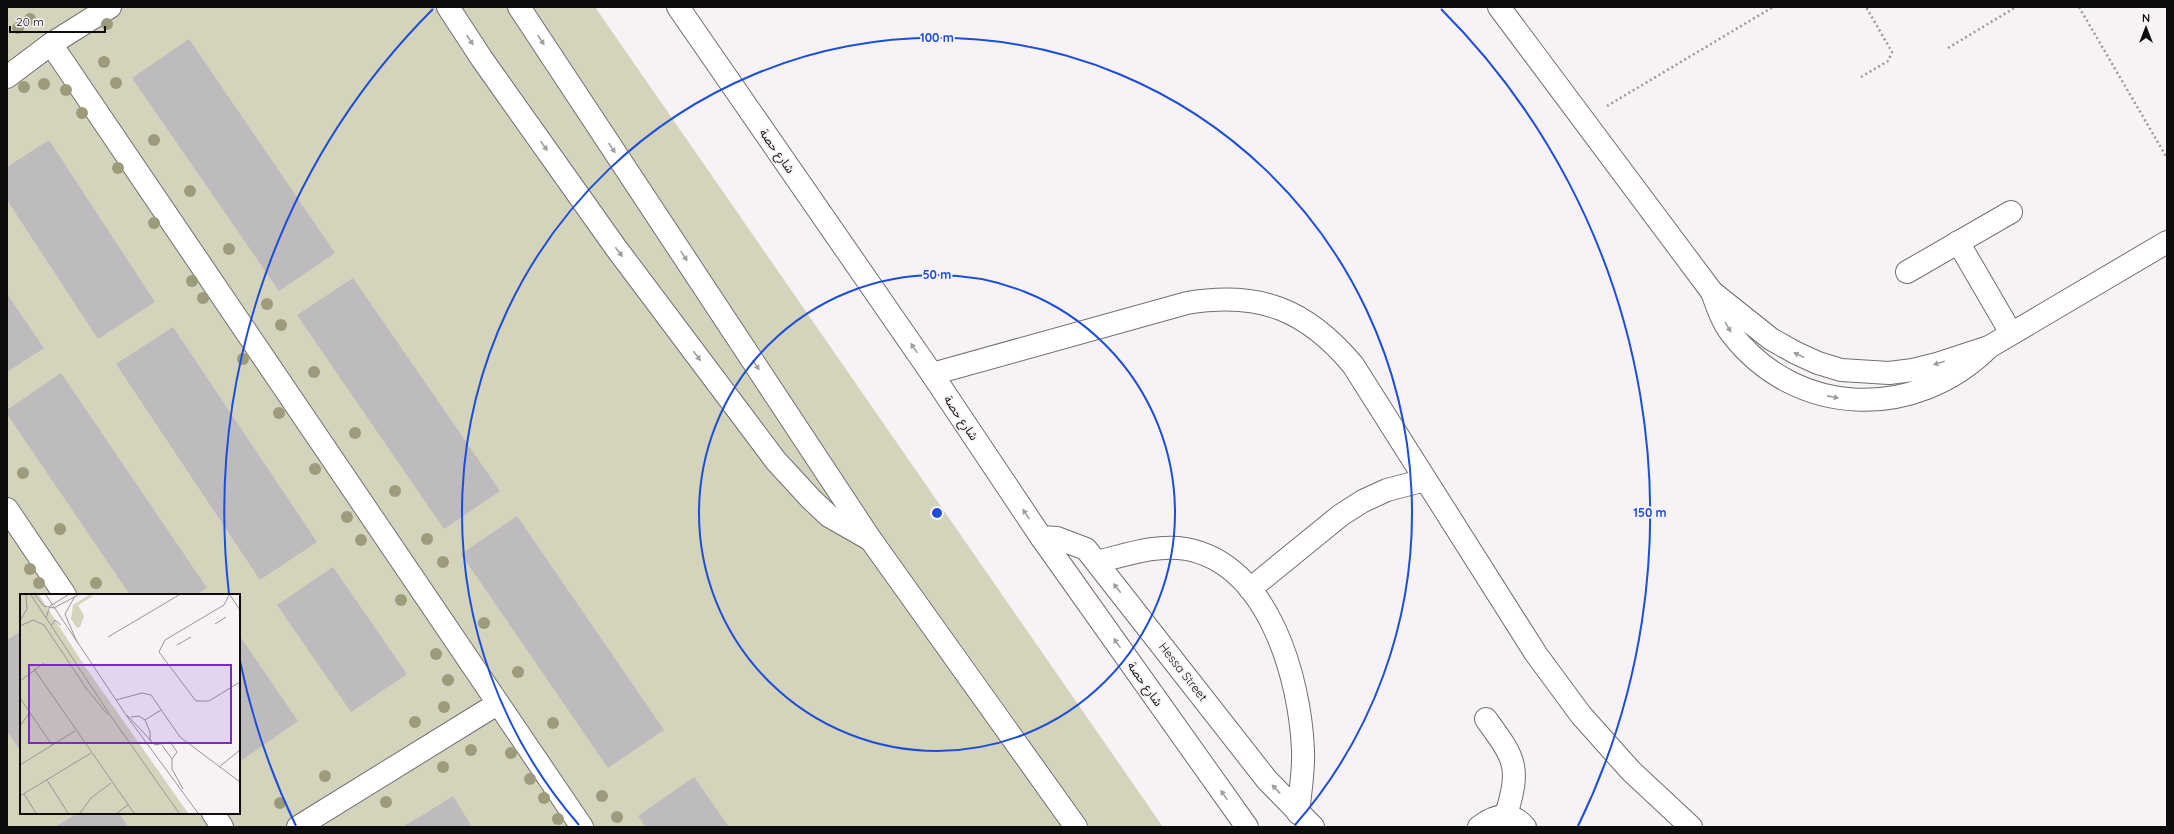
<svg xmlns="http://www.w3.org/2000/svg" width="2174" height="834" font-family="Quicksand,'Noto Sans Arabic',sans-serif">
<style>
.green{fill:#d4d4bc;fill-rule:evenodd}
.building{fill:#bebbbe}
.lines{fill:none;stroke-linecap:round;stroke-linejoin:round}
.minor-casing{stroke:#726f72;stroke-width:24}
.major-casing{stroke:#726f72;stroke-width:24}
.path{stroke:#9b989b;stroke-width:2.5;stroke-dasharray:2 3;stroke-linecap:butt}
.minor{stroke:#fff;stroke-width:22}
.major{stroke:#fff;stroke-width:22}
.tree{fill:#9e9b7c}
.oneway{fill:#9f9e9f}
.ring{fill:none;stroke:#1d4ed8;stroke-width:2}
.labels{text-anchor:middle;stroke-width:3.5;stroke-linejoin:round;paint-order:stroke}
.street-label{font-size:12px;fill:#0e0d0e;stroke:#f6f2f6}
.inset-road{fill:none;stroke:#999699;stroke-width:1}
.view{fill:#7b2cbf;fill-opacity:0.15;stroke:#7b2cbf;stroke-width:2}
.inset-edge{fill:none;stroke:#0e0d0e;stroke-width:2}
.centre{fill:#1d4ed8;stroke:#f6f2f6;stroke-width:2}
.ring-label{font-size:12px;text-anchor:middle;font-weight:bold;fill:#1d4ed8;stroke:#f6f2f6;stroke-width:3.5;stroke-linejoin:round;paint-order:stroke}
</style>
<rect width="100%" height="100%" fill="#f6f2f6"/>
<path class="green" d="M 7,7 L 595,7 L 1163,827 L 7,827 ZM 21,595 L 239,595 L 239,813 L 21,813 Z"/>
<g class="building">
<polygon points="189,39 335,253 279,291 132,78"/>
<polygon points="49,140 155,302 98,339 7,200 7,167"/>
<polygon points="353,278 500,491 444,529 297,315"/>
<polygon points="7,294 44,348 7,372"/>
<polygon points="173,327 317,542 260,580 116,364"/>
<polygon points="61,373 207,588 196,595 130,595 7,414 7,410"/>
<polygon points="517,516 664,730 608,768 461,554"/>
<polygon points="333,567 407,674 351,712 277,605"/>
<polygon points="21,631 21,752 7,731 7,640"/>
<polygon points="239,635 298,721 242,760 239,756"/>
<polygon points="694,777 729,827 646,827 638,816"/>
<polygon points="453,796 472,827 402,827 426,813"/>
<polygon points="78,813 119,813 128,827 55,827"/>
</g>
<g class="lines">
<g class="minor-casing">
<g id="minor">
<polyline points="448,7 482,59 616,248 776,461 811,499 829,516 871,540"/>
<path d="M 1499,7 L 1712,292 C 1717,306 1722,321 1731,333 C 1796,418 1915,421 1989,347"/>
<polyline points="51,44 582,827"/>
<polyline points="7,77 51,44 110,7"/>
<polyline points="1958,242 2011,333"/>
<polyline points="1907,272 2011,212"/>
<polyline points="1712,292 1771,339 1796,353 1818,363 1841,370 1889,373 1913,370 1937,364 1989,347 2167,242"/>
<path d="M 932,374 L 1187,303 C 1259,291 1306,309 1353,365 L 1536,654 L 1581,715 L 1631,771 L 1691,827"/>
<polyline points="7,509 65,595"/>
<polyline points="1041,537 1057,538 1086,549 1267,780 1313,827"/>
<path d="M 1097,562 C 1126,555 1156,544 1186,549 C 1269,564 1300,679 1303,750 C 1304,771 1300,793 1298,813"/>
<polyline points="1250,589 1341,515 1363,501 1387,490 1425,480"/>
<path d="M 1486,719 C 1515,759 1521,766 1506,815"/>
<polyline points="213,813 222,827"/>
<polyline points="298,827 497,704"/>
<path d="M 1479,827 C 1495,815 1510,810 1525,827"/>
</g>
</g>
<g class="major-casing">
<g id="major">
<polyline points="519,7 871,540 1076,827"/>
<polyline points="678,7 932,374 1041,537 1247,827"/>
</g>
</g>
<g class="path">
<polyline points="2079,7 2167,158"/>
<polyline points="1948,48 2016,7"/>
<polyline points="1861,77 1888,61 1892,52 1866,7"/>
<polyline points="1607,106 1773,7"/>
</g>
<use href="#minor" class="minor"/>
<use href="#major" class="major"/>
</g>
<g class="tree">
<circle cx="30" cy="19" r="6"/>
<circle cx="107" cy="24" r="6"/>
<circle cx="18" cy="28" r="6"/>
<circle cx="104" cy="62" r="6"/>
<circle cx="116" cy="83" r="6"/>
<circle cx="44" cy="84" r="6"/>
<circle cx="24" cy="87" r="6"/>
<circle cx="66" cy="90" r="6"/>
<circle cx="82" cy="113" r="6"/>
<circle cx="154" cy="140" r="6"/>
<circle cx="118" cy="168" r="6"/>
<circle cx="190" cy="191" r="6"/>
<circle cx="154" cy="223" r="6"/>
<circle cx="229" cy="249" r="6"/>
<circle cx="192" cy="281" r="6"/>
<circle cx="203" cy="298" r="6"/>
<circle cx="267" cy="304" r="6"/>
<circle cx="281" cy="325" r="6"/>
<circle cx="243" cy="359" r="6"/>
<circle cx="314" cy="372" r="6"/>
<circle cx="279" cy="413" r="6"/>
<circle cx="355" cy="433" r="6"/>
<circle cx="315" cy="469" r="6"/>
<circle cx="23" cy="473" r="6"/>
<circle cx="395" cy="491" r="6"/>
<circle cx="347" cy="517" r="6"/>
<circle cx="60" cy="529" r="6"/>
<circle cx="427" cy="539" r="6"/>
<circle cx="361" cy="540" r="6"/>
<circle cx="443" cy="562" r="6"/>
<circle cx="30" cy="569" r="6"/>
<circle cx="39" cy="583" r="6"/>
<circle cx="96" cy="583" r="6"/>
<circle cx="401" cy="600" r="6"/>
<circle cx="484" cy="623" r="6"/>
<circle cx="436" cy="654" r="6"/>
<circle cx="518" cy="672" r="6"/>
<circle cx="448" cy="680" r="6"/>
<circle cx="444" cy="707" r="6"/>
<circle cx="415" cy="722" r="6"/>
<circle cx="553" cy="723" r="6"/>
<circle cx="471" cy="750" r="6"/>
<circle cx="511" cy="753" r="6"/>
<circle cx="443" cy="767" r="6"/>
<circle cx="325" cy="776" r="6"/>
<circle cx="530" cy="779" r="6"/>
<circle cx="602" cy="796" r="6"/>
<circle cx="544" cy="798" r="6"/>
<circle cx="386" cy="802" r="6"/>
<circle cx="280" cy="803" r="6"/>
<circle cx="617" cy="817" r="6"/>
<circle cx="558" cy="819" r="6"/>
</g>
<defs><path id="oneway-solid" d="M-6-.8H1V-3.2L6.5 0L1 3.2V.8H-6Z"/></defs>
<g class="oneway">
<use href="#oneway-solid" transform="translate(470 40) rotate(57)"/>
<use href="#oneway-solid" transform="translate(541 40) rotate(57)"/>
<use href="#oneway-solid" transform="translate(544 146) rotate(55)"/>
<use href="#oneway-solid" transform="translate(612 148) rotate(57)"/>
<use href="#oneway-solid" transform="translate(619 252) rotate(53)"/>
<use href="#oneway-solid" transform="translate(684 256) rotate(57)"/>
<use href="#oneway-solid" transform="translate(1728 327) rotate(60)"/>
<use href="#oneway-solid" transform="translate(914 348) rotate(-125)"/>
<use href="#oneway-solid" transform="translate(1799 355) rotate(-154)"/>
<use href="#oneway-solid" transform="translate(697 356) rotate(53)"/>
<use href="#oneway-solid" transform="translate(1939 363) rotate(162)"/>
<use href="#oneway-solid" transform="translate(756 365) rotate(57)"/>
<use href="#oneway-solid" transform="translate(1833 397) rotate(11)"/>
<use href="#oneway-solid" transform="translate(1026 514) rotate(-124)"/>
<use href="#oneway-solid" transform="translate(1117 588) rotate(-128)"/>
<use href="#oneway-solid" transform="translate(1117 643) rotate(-125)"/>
<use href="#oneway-solid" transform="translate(1276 789) rotate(-133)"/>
<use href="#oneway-solid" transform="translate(1224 795) rotate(-125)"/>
</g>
<g class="ring">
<circle cx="937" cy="513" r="238"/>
<path d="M579 825A475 475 0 1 1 1295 825"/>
<path d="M296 826A713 713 0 0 1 240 661M229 594A713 713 0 0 1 433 9M1441 9A713 713 0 0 1 1578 826"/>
</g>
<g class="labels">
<g class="street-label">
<text transform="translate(777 151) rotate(55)" y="4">شارع حصة</text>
<text transform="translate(961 418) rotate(56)" y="4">شارع حصة</text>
<text transform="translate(1183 672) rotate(52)" y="4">Hessa Street</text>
<text transform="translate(1145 684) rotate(55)" y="4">شارع حصة</text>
</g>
</g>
<g transform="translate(20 594)">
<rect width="220" height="220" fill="#f6f2f6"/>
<path d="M 0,1 L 19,1 L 64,71 L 168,219 L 0,219 ZM 69,1 L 73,2 L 58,11 L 64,22 L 60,33 L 57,34 L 51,25 L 53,11 Z" fill="#d4d4bc"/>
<path class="inset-road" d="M 11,1 L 90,121 L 159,219M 15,1 L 24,12 L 34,14M 26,1 L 106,121 L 178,219M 209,1 L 204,11 L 145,46 L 139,58 L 176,107 L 189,107 L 220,88M 210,1 L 220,16M 55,2 L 45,20 L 57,48M 34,14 L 58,1M 26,24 L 30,12 L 48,1M 0,27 L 7,15 L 6,1M 195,30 L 206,23M 0,32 L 13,26 L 24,31 L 66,94 L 88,121M 31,32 L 35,26 L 41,31M 88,43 L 159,1M 157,51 L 171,43M 14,75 L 114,219M 0,87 L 24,69M 0,104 L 32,151M 96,106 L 122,99 L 131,101 L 160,143 L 220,188M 107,121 L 135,151 L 150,148 L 157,158 L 152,165 L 152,175 L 163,195M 111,123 L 119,122 L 125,126 L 130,138 L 130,147M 125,126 L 141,116M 0,132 L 10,118M 142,151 L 152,165M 0,171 L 55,137M 199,173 L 220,156M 27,186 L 48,219M 4,200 L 16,219M 0,202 L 71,159M 60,219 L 71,204 L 91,189M 97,219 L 108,211"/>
<path class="view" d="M 9,71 L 211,71 L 211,149 L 9,149 Z"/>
<rect width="220" height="220" class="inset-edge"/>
</g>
<circle cx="937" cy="513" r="6" class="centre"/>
<g class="ring-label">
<text x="937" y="42">100 m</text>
<text x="937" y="279">50 m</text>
<text x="1650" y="517">150 m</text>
</g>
<rect width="2174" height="834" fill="none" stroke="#0e0d0e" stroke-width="16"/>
<g transform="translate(2146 28)" stroke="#f6f2f6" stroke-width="3" paint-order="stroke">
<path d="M0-3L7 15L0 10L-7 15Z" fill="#0e0d0e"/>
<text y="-6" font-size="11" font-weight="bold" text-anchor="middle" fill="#0e0d0e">N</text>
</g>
<path d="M10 26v6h95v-6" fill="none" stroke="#0e0d0e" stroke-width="2"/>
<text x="16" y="26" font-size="12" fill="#0e0d0e" stroke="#f6f2f6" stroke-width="3" paint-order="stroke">20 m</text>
</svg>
